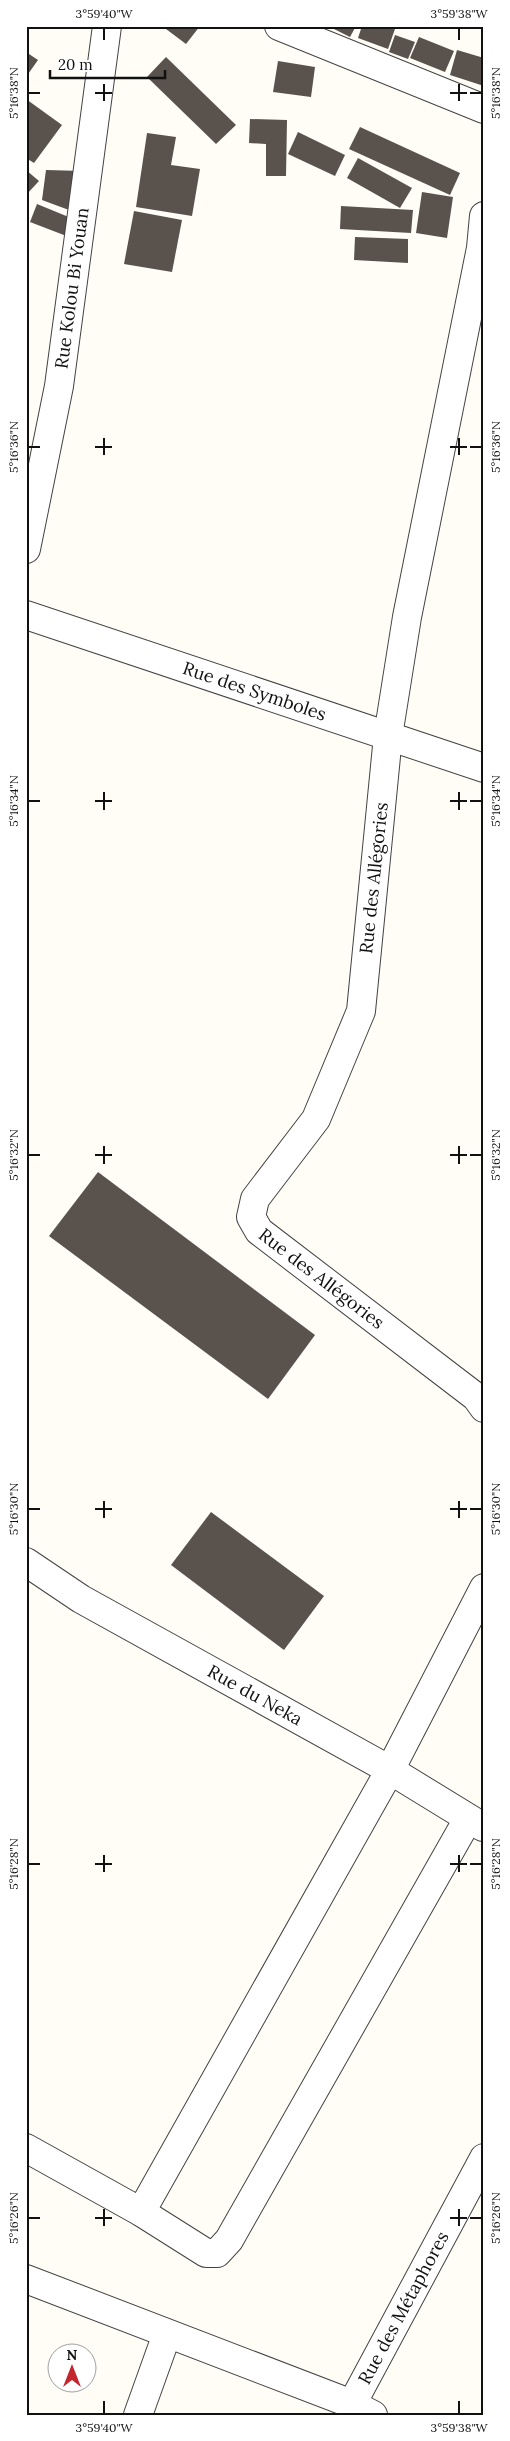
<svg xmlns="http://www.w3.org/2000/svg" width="510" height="2441" font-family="Lora,serif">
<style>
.building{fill:#5a524d}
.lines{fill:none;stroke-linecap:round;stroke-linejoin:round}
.minor-casing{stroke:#444;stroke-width:30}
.minor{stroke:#fff;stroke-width:28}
.ticks{fill:none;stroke:#111;stroke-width:2}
.labels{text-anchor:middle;stroke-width:5;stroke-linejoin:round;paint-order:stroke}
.street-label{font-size:18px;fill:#111;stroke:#fff}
.neatline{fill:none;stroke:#111;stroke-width:2}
.ticks-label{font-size:12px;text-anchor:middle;fill:#111}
</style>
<rect width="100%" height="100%" fill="#fffdf5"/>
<g class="building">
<polygon points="162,26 200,26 186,44"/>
<polygon points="328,26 356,26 350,37"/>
<polygon points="362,26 396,26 388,49 358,38"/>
<polygon points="395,35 415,42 408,59 389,52"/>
<polygon points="419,37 454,51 445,72 410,58"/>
<polygon points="457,50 484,58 484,86 450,75"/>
<polygon points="26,52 38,60 26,77"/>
<polygon points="166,57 236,125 216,144 147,77"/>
<polygon points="278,61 315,67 311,97 273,92"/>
<polygon points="26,99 62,125 34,163 26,158"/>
<polygon points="250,119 287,120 286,176 266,176 266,144 249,143"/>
<polygon points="360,127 460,173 450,195 349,149"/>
<polygon points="298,132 345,155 335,176 288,154"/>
<polygon points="147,133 176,137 171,165 200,169 192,216 136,207"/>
<polygon points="358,158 412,188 400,208 347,178"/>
<polygon points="26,170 39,181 26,195"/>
<polygon points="46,170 83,171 77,213 42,200"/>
<polygon points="422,192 453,197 447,238 416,233"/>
<polygon points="37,204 76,220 69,237 30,222"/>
<polygon points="341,206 413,210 411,233 340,229"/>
<polygon points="134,211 182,220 172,272 124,264"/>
<polygon points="355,237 408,239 408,263 354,260"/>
<polygon points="98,1172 315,1335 268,1399 49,1236"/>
<polygon points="211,1512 324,1596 284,1650 171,1565"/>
</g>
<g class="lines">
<g class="minor-casing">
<g id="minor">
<polyline points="279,26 484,109"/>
<path id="s1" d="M 484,216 L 481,248 L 407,617 L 388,736 L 361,1011 L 316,1119 L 255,1199 L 251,1217 L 259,1231 L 476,1397 L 484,1408"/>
<path id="s2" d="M 26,549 L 59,386 L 107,26"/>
<path id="s3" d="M 26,615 L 484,768"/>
<path id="s4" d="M 26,1562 L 81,1599 L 390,1770 L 483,1827"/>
<polyline points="26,2148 141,2212 206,2253 217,2253 229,2240 468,1819"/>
<polyline points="141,2212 390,1770 484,1588"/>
<polyline points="26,2279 352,2404 373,2415"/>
<path id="s5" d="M 352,2404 L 484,2158"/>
<polyline points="138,2415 167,2334"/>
</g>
</g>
<use href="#minor" class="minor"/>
</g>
<path class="ticks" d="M 104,28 L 104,40M 459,28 L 459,40M 104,84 L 104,101M 459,84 L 459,101M 28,93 L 40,93M 95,93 L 112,93M 450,93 L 467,93M 470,93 L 482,93M 104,438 L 104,455M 459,438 L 459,455M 28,447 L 40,447M 95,447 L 112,447M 450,447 L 467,447M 470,447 L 482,447M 104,792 L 104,810M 459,792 L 459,810M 28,801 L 40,801M 95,801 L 112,801M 450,801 L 467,801M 470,801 L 482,801M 104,1146 L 104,1164M 459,1146 L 459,1164M 28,1155 L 40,1155M 95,1155 L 112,1155M 450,1155 L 467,1155M 470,1155 L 482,1155M 104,1501 L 104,1518M 459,1501 L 459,1518M 28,1509 L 40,1509M 95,1509 L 112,1509M 450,1509 L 467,1509M 470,1509 L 482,1509M 104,1855 L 104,1872M 459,1855 L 459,1872M 28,1864 L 40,1864M 95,1864 L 112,1864M 450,1864 L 467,1864M 470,1864 L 482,1864M 104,2209 L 104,2226M 459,2209 L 459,2226M 28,2218 L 40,2218M 95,2218 L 112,2218M 450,2218 L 467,2218M 470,2218 L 482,2218M 104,2401 L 104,2414M 459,2401 L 459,2414"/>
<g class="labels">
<g class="street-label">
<text dy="6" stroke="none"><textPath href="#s2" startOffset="265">Rue Kolou Bi Youan</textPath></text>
<text dy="6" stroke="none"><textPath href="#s3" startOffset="241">Rue des Symboles</textPath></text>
<text transform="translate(374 878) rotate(-84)" y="6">Rue des Allégories</text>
<text dy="6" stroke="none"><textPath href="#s1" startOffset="1136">Rue des Allégories</textPath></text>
<text dy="6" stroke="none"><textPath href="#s4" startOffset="265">Rue du Neka</textPath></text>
<text dy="6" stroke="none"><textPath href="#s5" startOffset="109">Rue des Métaphores</textPath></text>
</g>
</g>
<rect width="510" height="2441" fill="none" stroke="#ffffff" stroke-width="55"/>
<g transform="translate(72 2368)"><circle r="24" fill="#ffffff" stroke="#a0a0a0"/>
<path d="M0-4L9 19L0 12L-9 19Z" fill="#c4262e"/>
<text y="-8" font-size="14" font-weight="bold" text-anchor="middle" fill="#111111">N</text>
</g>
<path d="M50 70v8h115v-8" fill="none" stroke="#111111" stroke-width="2.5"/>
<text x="58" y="70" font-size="15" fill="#111111" stroke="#ffffff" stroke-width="4" paint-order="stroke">20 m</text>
<rect x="28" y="28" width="454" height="2386" class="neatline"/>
<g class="ticks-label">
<text x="104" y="18">3°59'40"W</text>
<text x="459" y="18">3°59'38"W</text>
<text transform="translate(14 93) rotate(-90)" y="4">5°16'38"N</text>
<text transform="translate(496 93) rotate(-90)" y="4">5°16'38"N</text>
<text transform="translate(14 447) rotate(-90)" y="4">5°16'36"N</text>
<text transform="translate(496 447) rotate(-90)" y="4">5°16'36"N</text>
<text transform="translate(14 801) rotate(-90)" y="4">5°16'34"N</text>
<text transform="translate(496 801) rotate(-90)" y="4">5°16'34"N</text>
<text transform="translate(14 1155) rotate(-90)" y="4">5°16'32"N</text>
<text transform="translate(496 1155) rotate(-90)" y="4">5°16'32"N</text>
<text transform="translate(14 1509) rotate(-90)" y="4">5°16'30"N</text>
<text transform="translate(496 1509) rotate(-90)" y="4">5°16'30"N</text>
<text transform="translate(14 1864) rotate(-90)" y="4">5°16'28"N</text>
<text transform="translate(496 1864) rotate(-90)" y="4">5°16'28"N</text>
<text transform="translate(14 2218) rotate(-90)" y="4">5°16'26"N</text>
<text transform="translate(496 2218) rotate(-90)" y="4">5°16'26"N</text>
<text x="104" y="2432">3°59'40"W</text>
<text x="459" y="2432">3°59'38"W</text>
</g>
</svg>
